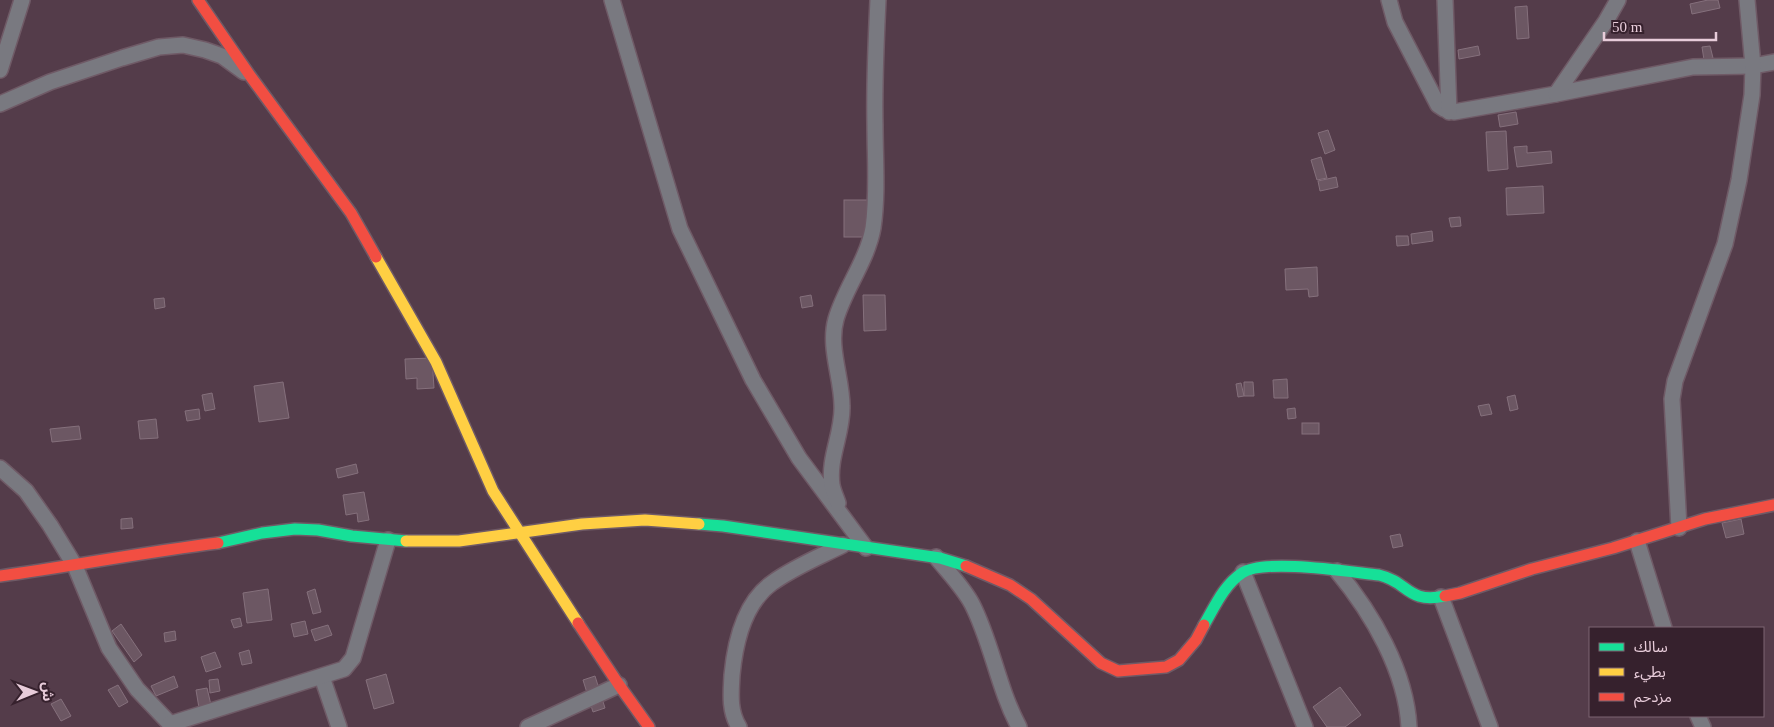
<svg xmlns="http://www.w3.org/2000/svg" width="1774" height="727" font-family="'Times New Roman','Noto Sans Arabic',serif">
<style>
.building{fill:#6c5763;stroke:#85707c}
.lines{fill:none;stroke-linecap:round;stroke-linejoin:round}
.street-casing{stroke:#6f5a66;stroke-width:18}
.fast-casing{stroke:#6f5a66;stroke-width:14}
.slow-casing{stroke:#6f5a66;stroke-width:14}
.jam-casing{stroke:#6f5a66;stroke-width:14}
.street{stroke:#797980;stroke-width:15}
.fast{stroke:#16e098;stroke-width:11}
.slow{stroke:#ffcf43;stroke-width:11}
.jam{stroke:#f24e42;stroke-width:11}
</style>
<rect width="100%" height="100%" fill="#543c4a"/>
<g class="building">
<polygon points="1708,0 1718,0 1720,8 1692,14 1690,4"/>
<polygon points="1527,6 1529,38 1517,39 1515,7"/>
<polygon points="1622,21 1623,31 1614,32 1613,22"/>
<polygon points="1478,46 1480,55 1459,59 1458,50"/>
<polygon points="1710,46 1713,58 1704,60 1702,47"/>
<polygon points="1516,112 1518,124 1500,127 1498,115"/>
<polygon points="1328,130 1335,150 1325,154 1318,133"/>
<polygon points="1506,131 1508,169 1488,171 1486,132"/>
<polygon points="1527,146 1527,153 1551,151 1552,163 1517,167 1514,147"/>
<polygon points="1321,157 1327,178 1317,180 1311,160"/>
<polygon points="1336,177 1338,187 1320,191 1318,181"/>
<polygon points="1543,186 1544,213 1507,215 1506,188"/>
<rect x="844" y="200" width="25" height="37"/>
<polygon points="1460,217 1461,226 1451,227 1449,218"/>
<polygon points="1432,231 1433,241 1412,244 1411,234"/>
<polygon points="1396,236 1408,236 1409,245 1397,246"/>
<polygon points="1317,267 1318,296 1309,297 1308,289 1286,290 1285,269"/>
<polygon points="811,295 813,306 802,308 800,297"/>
<polygon points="863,295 885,295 886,330 864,331"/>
<polygon points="164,298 165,307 155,309 154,299"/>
<polygon points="432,358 434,388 417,389 417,378 406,379 405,359"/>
<polygon points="1287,379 1288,398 1274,398 1273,380"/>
<polygon points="283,382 289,418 259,422 254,386"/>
<polygon points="1244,382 1253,382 1254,396 1244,396"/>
<polygon points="1241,383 1244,396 1238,397 1236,384"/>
<polygon points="212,393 215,409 205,411 202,395"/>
<polygon points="1515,395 1518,409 1510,411 1507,397"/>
<polygon points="1489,404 1492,414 1481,416 1478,406"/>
<polygon points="1295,408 1296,418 1288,419 1287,409"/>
<polygon points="199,409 200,419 187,421 185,411"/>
<polygon points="156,419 158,438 140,439 138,421"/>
<rect x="1302" y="423" width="17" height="11"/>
<polygon points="79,426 81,439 52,442 50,429"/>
<polygon points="356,464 358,473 338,478 336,469"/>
<polygon points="364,492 369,520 358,522 357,513 346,515 343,495"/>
<polygon points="132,518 133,528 121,529 121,519"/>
<polygon points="1741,519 1744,534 1726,538 1722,523"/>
<polygon points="1400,534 1403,546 1393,548 1390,536"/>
<polygon points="268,589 272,620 247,623 243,593"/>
<polygon points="315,589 321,612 313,614 307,592"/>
<polygon points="240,618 242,626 234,628 231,620"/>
<polygon points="305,621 308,634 294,637 291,624"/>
<polygon points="121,624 142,655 134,662 112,631"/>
<polygon points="328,625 332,635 315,641 311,630"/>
<polygon points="175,631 176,640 165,642 164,633"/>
<polygon points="249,650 252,663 242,665 239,653"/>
<polygon points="215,652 221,667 206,672 201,657"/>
<polygon points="386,674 394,703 374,709 366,680"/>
<polygon points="174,676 178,687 156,696 151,686"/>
<polygon points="595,676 605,708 593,712 583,680"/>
<polygon points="218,679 220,691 210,693 209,680"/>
<polygon points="118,685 128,702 119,707 108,690"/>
<polygon points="1340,687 1361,715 1345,727 1327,727 1313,707"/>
<polygon points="207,688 211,705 199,708 196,690"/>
<polygon points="61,699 71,716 61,721 51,704"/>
</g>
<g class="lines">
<g class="street-casing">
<g id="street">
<polyline points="612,0 680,229 753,380 799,458 866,548"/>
<polyline points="1389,0 1395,22 1438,105 1444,109 1454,112 1556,94 1693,67 1753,66 1774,62"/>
<polyline points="1445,0 1449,112"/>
<polyline points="0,70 22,0"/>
<polyline points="1556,94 1606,21 1618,0"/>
<polyline points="0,104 50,82 122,58 159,47 183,45 205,50 222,56 244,72"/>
<polyline points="0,468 26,491 50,525 75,566 109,648 137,689 173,727"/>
<path d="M 838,503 C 836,497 833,491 832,485 C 828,458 843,433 842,406 C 842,378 828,347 836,319 C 845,288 867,261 873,228 C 878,194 875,159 875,125 C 874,83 876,42 878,0"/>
<polyline points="1679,528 1672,399 1675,381 1725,244 1739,180 1752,95 1753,66 1747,0"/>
<polyline points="1637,541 1664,628"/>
<path d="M 936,557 C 948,572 963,587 972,604 C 992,643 998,688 1019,727"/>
<path d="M 1337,571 C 1372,613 1406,671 1409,727"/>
<polyline points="1243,572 1305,727"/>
<polyline points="1441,597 1490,727"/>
<polyline points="322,677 339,727"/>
<polyline points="1698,716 1703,727"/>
<polyline points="170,724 344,669 353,658 388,540"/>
<polyline points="528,727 619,685"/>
<path d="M 739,727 C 729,711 731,693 732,675 C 735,643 744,603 772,583 C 794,567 819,557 843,545"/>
</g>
</g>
<g class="fast-casing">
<g id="fast">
<polyline points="699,524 723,526 940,558 966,566"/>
<polyline points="218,543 262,533 295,529 318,530 352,536 406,541"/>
<path d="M 1204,625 C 1215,606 1224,585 1242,573 C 1264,558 1350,572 1379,575 C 1409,582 1407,604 1445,596"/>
</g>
</g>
<g class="slow-casing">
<g id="slow">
<polyline points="376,257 436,362 493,491 578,623"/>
<polyline points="406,541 459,541 582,524 645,520 699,524"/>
</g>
</g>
<g class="jam-casing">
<g id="jam">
<polyline points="198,0 251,77 351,213 376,257"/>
<polyline points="966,566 1010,585 1031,599 1101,663 1118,671 1166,667 1179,660 1196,640 1204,625"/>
<path d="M 0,576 C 73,566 145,552 218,543"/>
<polyline points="1445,596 1460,593 1532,569 1613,548 1705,519 1774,505"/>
<polyline points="578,623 619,685 649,727"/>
</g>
</g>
<use href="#street" class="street"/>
<use href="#fast" class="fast"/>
<use href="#slow" class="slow"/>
<use href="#jam" class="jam"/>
</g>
<rect x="1589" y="627" width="175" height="90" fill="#36212d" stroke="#7d6572"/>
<rect x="1599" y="643" width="25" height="8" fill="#16e098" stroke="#7d6572"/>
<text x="1634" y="652" font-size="15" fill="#e8ccda">سالك</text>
<rect x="1599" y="668" width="25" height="8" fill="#ffcf43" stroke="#7d6572"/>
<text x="1634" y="677" font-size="15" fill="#e8ccda">بطيء</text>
<rect x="1599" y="693" width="25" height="8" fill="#f24e42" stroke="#7d6572"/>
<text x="1634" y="702" font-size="15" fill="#e8ccda">مزدحم</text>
<g transform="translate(35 692) rotate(89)" stroke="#36212d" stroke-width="4" paint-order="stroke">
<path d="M0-4L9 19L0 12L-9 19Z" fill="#e8ccda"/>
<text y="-8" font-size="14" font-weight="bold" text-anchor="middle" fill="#e8ccda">ش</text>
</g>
<path d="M1604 32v8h112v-8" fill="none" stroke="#e8ccda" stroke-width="2.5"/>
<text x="1612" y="32" font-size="15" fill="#e8ccda" stroke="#36212d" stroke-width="4" paint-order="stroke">50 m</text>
</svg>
